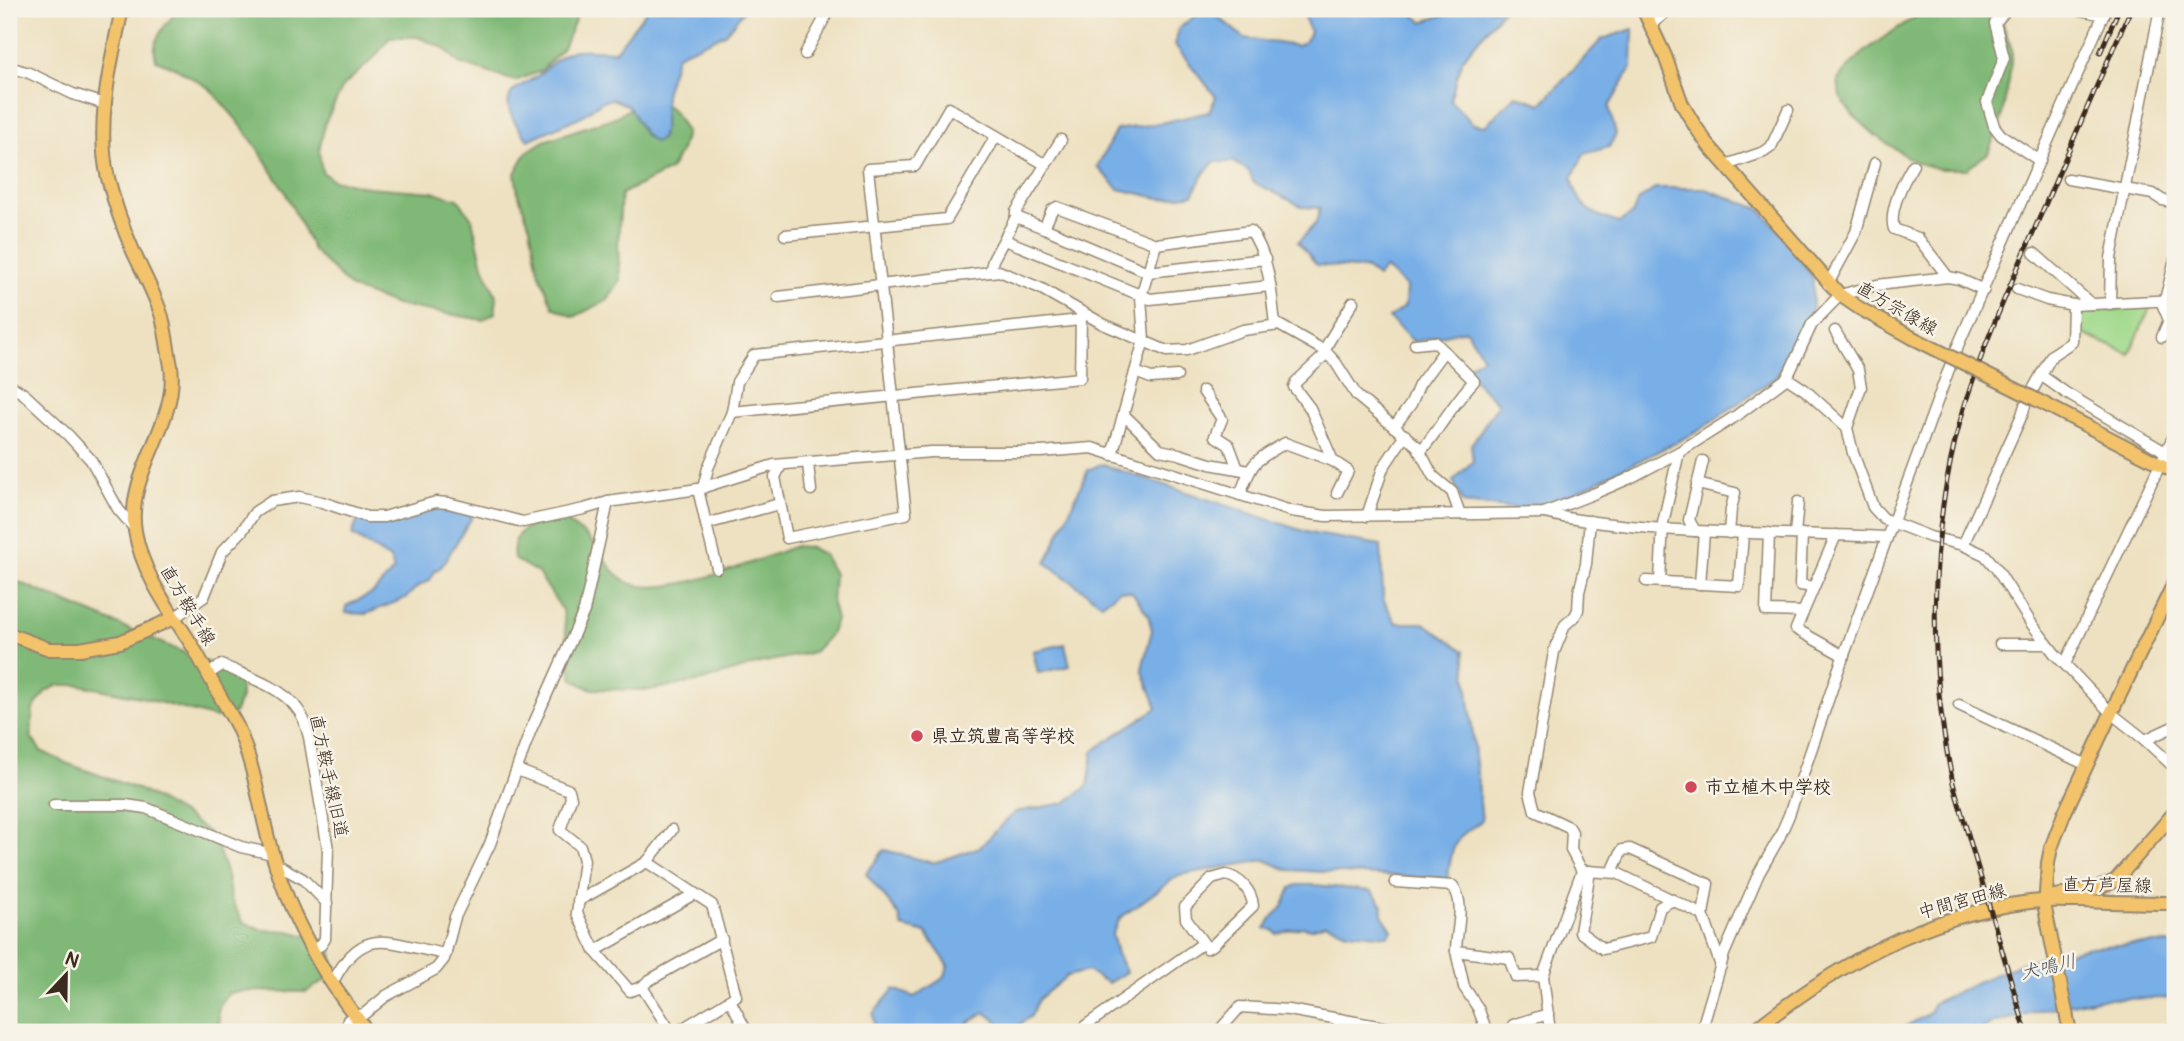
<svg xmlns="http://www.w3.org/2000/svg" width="2184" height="1041" font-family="Pangolin,'Klee One',sans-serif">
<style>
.green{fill:#a0d98b;stroke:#6e8254;stroke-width:2}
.forest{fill:#80b977;stroke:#5e724a;stroke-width:2}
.water{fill:#78afe7;stroke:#5a6c82;stroke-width:2}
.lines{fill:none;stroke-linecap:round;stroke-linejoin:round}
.minor-casing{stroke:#948670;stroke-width:13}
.major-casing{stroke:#948670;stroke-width:16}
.minor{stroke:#fff;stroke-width:10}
.major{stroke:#f2c36a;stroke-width:12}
.rail-casing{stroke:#3b2a1e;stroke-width:5}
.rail{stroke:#f7f3e8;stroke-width:2.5;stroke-dasharray:8;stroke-linecap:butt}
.major-bridge-casing{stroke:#948670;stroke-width:16;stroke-linecap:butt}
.major-bridge{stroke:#f2c36a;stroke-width:12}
.poi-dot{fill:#d1495b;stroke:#f7f3e8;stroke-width:2.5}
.labels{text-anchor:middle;stroke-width:5;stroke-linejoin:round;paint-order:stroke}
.street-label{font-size:18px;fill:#3b2a1e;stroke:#f7f3e8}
.poi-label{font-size:18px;font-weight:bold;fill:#3b2a1e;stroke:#f7f3e8;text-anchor:start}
.water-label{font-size:19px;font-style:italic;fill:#4d525a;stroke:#f7f3e8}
</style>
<rect width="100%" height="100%" fill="#f7f3e8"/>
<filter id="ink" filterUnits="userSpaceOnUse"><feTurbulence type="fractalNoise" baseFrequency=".0143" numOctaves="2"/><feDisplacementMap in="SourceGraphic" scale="14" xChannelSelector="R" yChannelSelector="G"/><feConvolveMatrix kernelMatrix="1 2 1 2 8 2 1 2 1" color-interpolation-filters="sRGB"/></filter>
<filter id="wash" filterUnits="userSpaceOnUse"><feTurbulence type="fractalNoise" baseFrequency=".00686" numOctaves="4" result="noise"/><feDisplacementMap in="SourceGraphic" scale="28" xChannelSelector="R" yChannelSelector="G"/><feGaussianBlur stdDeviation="1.57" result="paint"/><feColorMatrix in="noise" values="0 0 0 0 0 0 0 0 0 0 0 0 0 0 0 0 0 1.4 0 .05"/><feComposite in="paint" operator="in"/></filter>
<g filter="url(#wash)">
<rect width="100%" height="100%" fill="#eee1c1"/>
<polygon class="green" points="2150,307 2130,354 2078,332 2078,312"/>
<g class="forest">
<path d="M 179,9 L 580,9 L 563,48 L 541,71 L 515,81 L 459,63 L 444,48 L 418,37 L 390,37 L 374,58 L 343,86 L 325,123 L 319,151 L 322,172 L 333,180 L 368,187 L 433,192 L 458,199 L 472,219 L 483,266 L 497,298 L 495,313 L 483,320 L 396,305 L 351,288 L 313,250 L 284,190 L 258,149 L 237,120 L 210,89 L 176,68 L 156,60 C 150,38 166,25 179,9 Z"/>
<path d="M 1928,9 L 1997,9 L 2012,50 L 2009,80 L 2001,120 L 1988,153 L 1967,169 L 1939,169 L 1915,162 L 1875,135 L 1853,115 L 1840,97 L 1838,80 C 1859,50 1897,29 1928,9 Z"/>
<path d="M 647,99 C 671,102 675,113 686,132 L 681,150 L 670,170 L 621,194 L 618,247 L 620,280 L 608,300 L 574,317 L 553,307 L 538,270 L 530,227 L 518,193 L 515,173 L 527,152 L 544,141 L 613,118 Z"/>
<path d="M 561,518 C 571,525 583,532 591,541 C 603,555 610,571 626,581 C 661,602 759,559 796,546 L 811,548 L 823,554 L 834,574 L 832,604 L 836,620 L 830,635 L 814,652 L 760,663 L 702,681 L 648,690 L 593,689 L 584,686 L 572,678 L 563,611 L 538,573 L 514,559 C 509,526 536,523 561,518 Z"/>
<path d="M 9,578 L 232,673 L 240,681 L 241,697 L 234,714 L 216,718 L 140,697 L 80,685 L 59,685 L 46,691 L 33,709 L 31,737 L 41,751 L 66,763 L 140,790 L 184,815 L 208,832 L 216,843 L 226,872 L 231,900 L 243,922 L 261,930 L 289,931 L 318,939 L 331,947 L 334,966 L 327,979 L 306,992 L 248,991 L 229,993 C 216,1007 216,1015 223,1032 L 9,1032 Z"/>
</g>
<g class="water">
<path d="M 648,9 L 745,9 L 725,34 L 677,55 L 665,94 L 664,128 L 661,139 L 654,142 L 644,134 L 629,106 L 612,99 L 603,101 L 582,116 L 528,140 C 518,128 500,106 513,91 C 517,87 534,79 540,74 C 550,66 559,55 571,51 C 584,48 601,51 615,51 Z"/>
<path d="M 1301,9 L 1412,9 L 1413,14 L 1423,22 L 1460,9 L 1504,9 L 1463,58 L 1450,100 L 1473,124 L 1485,126 L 1516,95 L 1541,104 L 1602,39 L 1633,29 L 1632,66 L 1609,107 L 1616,134 L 1609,147 L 1584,154 L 1572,178 C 1579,209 1590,213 1619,223 L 1632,214 L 1639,200 L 1656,188 L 1703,188 L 1760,209 L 1783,235 L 1813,278 L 1813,307 L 1777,376 L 1697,432 L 1558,501 L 1519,509 L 1463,503 L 1453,481 L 1473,461 L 1471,445 L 1498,404 L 1464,369 L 1483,357 L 1466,330 L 1414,342 L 1389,318 L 1405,306 L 1406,287 L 1385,268 L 1377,277 L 1367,269 L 1317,265 L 1298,242 L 1316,223 L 1320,208 L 1303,207 L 1253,182 L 1249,171 L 1233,162 L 1214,162 L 1204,173 L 1193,194 L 1163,199 L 1119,189 L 1097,167 L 1116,130 L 1161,123 L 1209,112 L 1216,97 L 1175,45 L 1179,28 L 1199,13 L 1216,15 L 1244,38 L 1297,46 L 1306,41 L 1310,31 Z"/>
<path d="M 1101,464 L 1310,533 L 1381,545 L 1383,599 L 1396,623 L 1424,623 L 1464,651 L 1482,821 C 1450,840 1454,845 1447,879 L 1288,870 L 1265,860 L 1179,875 L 1120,918 L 1112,934 L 1117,954 L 1126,972 L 1108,983 L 1087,971 L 1067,976 L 1039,999 L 1031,1016 L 1010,1031 L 985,1012 L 954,1032 L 875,1032 L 873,1014 L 894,989 L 914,997 L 945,977 L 948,965 L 926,933 L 902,927 L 899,915 L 866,874 L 884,850 L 934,863 L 980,847 L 1015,812 L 1065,803 L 1088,786 L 1093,752 L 1105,742 L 1157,708 L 1142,669 L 1152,630 L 1148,615 L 1132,592 L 1120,590 L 1102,604 L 1046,563 L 1088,470 Z"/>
<polygon points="437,506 471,513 472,517 442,566 435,571 430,580 417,587 406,598 366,614 346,613 346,606 373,593 394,570 390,559 352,535 358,519 375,522"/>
<polygon points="1065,644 1070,666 1038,673 1033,651"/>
<polygon points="1297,885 1316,885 1371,891 1383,905 1382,915 1392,930 1388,936 1348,932 1326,924 1311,929 1302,927 1277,934 1273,930 1265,929 1271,918 1283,907 1291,888"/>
<polygon points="2133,944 2175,944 2175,998 2097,999 2045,1009 1993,1023 1979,1032 1890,1032 1899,1030 1928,1014 1934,1003 1977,982 2028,961 2090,947"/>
</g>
</g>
<g filter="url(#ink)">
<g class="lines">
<g class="minor-casing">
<g id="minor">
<polyline points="2007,9 1995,23 2004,58 1987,102 1994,126 2001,135 2040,161"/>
<polyline points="2075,9 2104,15"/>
<polyline points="1650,25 1670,9"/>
<polyline points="805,54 828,12 826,9"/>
<polyline points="9,67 29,73 73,94 105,104"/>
<polyline points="1726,165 1764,152 1771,147 1788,110"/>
<path d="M 1913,165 C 1904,180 1888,211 1894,229 L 1918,238 L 1948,277"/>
<polyline points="2068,179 2153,194 2162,200 2175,203"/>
<polyline points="1016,217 1016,212 1061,140"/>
<polyline points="1044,228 1148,272 1265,259"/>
<polyline points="785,235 947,219 996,136"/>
<polyline points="1005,240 1150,299 1270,286"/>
<polyline points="2034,253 2091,304"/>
<path d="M 990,272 L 993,260 L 1016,217 L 1044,228 L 1052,210 L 1057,207 L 1156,244 L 1251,231 C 1270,259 1271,292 1275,324"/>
<polyline points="1828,284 1856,232 1875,163"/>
<polyline points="2017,289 2047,300 2073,305 2175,300"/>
<polyline points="778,297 999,271 1040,288 1103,324 1167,351 1187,350 1243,330 1279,325 1325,351 1336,363 1357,396 1417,446 1433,476 1452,492 1460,514"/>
<polyline points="2165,300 2175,260"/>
<polyline points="2161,301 2169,320 2162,337"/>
<polyline points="2110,304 2111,258 2160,9"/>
<polyline points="1835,331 1858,370 1861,387 1847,428"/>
<path d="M 1415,344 L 1435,342 L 1474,381 C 1454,402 1440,428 1421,451"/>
<polyline points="1325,351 1328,343 1353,302"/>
<polyline points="1327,353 1296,382 1294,387 1310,408 1333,461 1348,471 1337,493"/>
<polyline points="1135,372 1151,378 1177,376"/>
<polyline points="2042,376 2066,393 2167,453"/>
<polyline points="1787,378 1805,390 1847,428 1853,453 1873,507 1884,519 1930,537 1963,545 1985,555 1996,568 2031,623 2055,654 2111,713 2145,740 2175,768"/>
<polyline points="9,385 24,394 69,436 91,460 118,509 135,529"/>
<polyline points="1203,391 1222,419 1215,436 1229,445 1238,469"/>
<polyline points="732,412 1080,378 1081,316"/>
<polyline points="1123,414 1160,450 1179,454 1210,464 1249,471"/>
<polyline points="1394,427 1411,404 1419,385 1444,351"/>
<polyline points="1112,455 1144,340 1141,297 1156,244"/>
<polyline points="808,464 811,490"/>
<polyline points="781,465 775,477 787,538 906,514 868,169 915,166 949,108 1046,165"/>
<polyline points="1697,484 1735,493 1731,509 1729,533"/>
<polyline points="703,488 708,468 732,412 737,382 754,355 1080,320"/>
<polyline points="698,489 706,524"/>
<path d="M 1240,495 C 1253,460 1253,462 1285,443 L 1333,461"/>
<path d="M 1545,513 C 1572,520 1601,523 1630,526 C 1715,535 1801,533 1887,537"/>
<polyline points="1367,516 1383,468 1405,435"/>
<polyline points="1695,531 1689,520 1703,461"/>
<polyline points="1769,533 1766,611 1803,612"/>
<polyline points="1795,534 1798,502"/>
<polyline points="1802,534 1800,585 1814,587"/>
<polyline points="1836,535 1796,629 1844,656"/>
<polyline points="1963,545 2022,415 2026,402 2052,355 2072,342 2073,305"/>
<polyline points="717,568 706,524 779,504"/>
<polyline points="1646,581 1739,586 1743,534"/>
<polyline points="1660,581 1663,523 1679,452"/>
<polyline points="1700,584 1704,532"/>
<polyline points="174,618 204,597 222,552 242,531 255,512 272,501 299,497 322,502 367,517 384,517 436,502 448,503 523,522 584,509 608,502 698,489 774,465 931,452 1041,452 1092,448 1291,511 1326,516 1544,513 1593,494 1628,479 1679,452 1736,416 1787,378 1812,324 1840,295 1877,285 1948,277 1959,279 1984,290"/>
<polyline points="2000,644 2047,644"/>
<polyline points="2065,664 2175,433"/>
<path d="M 208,674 L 222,665 C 251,679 290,688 304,720 L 309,737 L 328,849 L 325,939 L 321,945 L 313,949"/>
<polyline points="1959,705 2087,765"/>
<polyline points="2145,740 2175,726"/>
<polyline points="517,770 569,790 571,798 560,830 580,846 584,860 577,913 595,951 630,991 642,987 671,1032"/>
<polyline points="54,805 126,805 146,808 241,847 273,854"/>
<polyline points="647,862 672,830"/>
<polyline points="276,864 303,879 327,903"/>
<polyline points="1586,871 1617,873 1703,915 1721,966"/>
<polyline points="1590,871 1580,932 1603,949 1651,937 1660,907 1673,900"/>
<polyline points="1612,872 1622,850 1630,849 1708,884 1703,915"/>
<path d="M 1226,875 C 1240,878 1252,891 1253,906 L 1213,945 L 1207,948 L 1186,919 L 1185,907 L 1212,879 Z"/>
<path d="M 1395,882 L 1453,886 C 1466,904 1456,931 1456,951"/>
<polyline points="578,901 647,862 712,905 736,996 677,1032"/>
<polyline points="595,951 694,894"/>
<path d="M 333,982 C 364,920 393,946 446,954"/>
<polyline points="642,987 648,981 722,939"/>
<polyline points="730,1000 747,1032"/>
<polyline points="349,1032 348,1020 355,1016 364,1014 386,996 436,969 444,959 455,917 490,844 530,732 584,611 608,502"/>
<polyline points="1084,1032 1085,1026 1202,944"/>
<polyline points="1218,1032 1240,1007 1289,1010 1411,1032"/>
<polyline points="1337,1032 1340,1019"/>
<polyline points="1487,1032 1478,1008 1464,987 1456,951 1509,958 1516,977 1543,976"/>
<polyline points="1515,1032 1513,1025 1548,1014"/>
<polyline points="1550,1032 1543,976 1582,871 1571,850 1572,832 1569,827 1535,811 1530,792 1554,652 1565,625 1575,616 1578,610 1579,592 1586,564 1590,521"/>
<polyline points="1701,1032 1724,954 1759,873 1779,838 1789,815 1838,671 1956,350 2106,9"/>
</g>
</g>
<g class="major-casing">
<g id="major">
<path d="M 122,9 C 111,61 95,125 108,178 C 114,202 123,228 133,251 C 143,273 155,294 162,317 C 166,333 168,350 171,366 C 179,424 125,472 135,531 C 142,572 166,605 188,639 C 198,654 206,671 215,687 C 222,700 230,713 237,726 C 255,766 260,811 272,853 C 291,919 325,980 368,1032"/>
<polyline points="1643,9 1665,56 1682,104 1695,126 1709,146 1840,295 1859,308 1913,338"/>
<polyline points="2035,399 2175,472"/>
<polyline points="9,634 49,649 80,649 120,642 174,618"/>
<polyline points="2055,896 2098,888 2115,881 2175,812"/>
<path d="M 1752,1032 C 1834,966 1924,915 2030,902 C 2046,900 2063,901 2079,901 C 2111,902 2143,903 2175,903"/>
<polyline points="2070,1032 2045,909 2048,863 2051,848 2064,814 2111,713 2175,581"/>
</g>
</g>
<use href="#minor" class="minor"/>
<use href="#major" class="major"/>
<g class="rail-casing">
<g id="rail">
<polyline points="2100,53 2119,9"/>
<path d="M 2026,1032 L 1953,783 C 1929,671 1929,552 1955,441 C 1973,367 2005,297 2035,228 C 2067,155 2098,81 2131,9"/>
</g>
</g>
<use href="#rail" class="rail"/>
<g class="major-bridge-casing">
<polyline id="major-bridge" points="1913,338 2035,399"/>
</g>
<use href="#major-bridge" class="major-bridge"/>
</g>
</g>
<g class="poi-dot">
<circle cx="917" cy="736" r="7"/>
<circle cx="1691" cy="787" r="7"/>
</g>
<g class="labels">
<g class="street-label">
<text transform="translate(1897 308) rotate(30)" y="6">直方宗像線</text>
<text transform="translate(188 605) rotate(59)" y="6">直方鞍手線</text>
<text transform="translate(329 776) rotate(78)" y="6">直方鞍手線旧道</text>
<text transform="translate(2107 885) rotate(1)" y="6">直方芦屋線</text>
<text transform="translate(1962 901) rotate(-15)" y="6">中間宮田線</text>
</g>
<g class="poi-label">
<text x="931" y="742">県立筑豊高等学校</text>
<text x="1705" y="793">市立植木中学校</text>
</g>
<g class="water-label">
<text transform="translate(2048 966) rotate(-13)" y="7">犬鳴川</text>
</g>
</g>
<rect width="2184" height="1041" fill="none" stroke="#f7f3e8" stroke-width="35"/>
<g transform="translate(66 975) rotate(22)" stroke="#f7f3e8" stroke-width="5" paint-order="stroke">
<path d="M0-5L12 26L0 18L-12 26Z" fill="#3b2a1e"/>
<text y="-10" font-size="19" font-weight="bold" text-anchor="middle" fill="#3b2a1e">N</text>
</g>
</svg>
